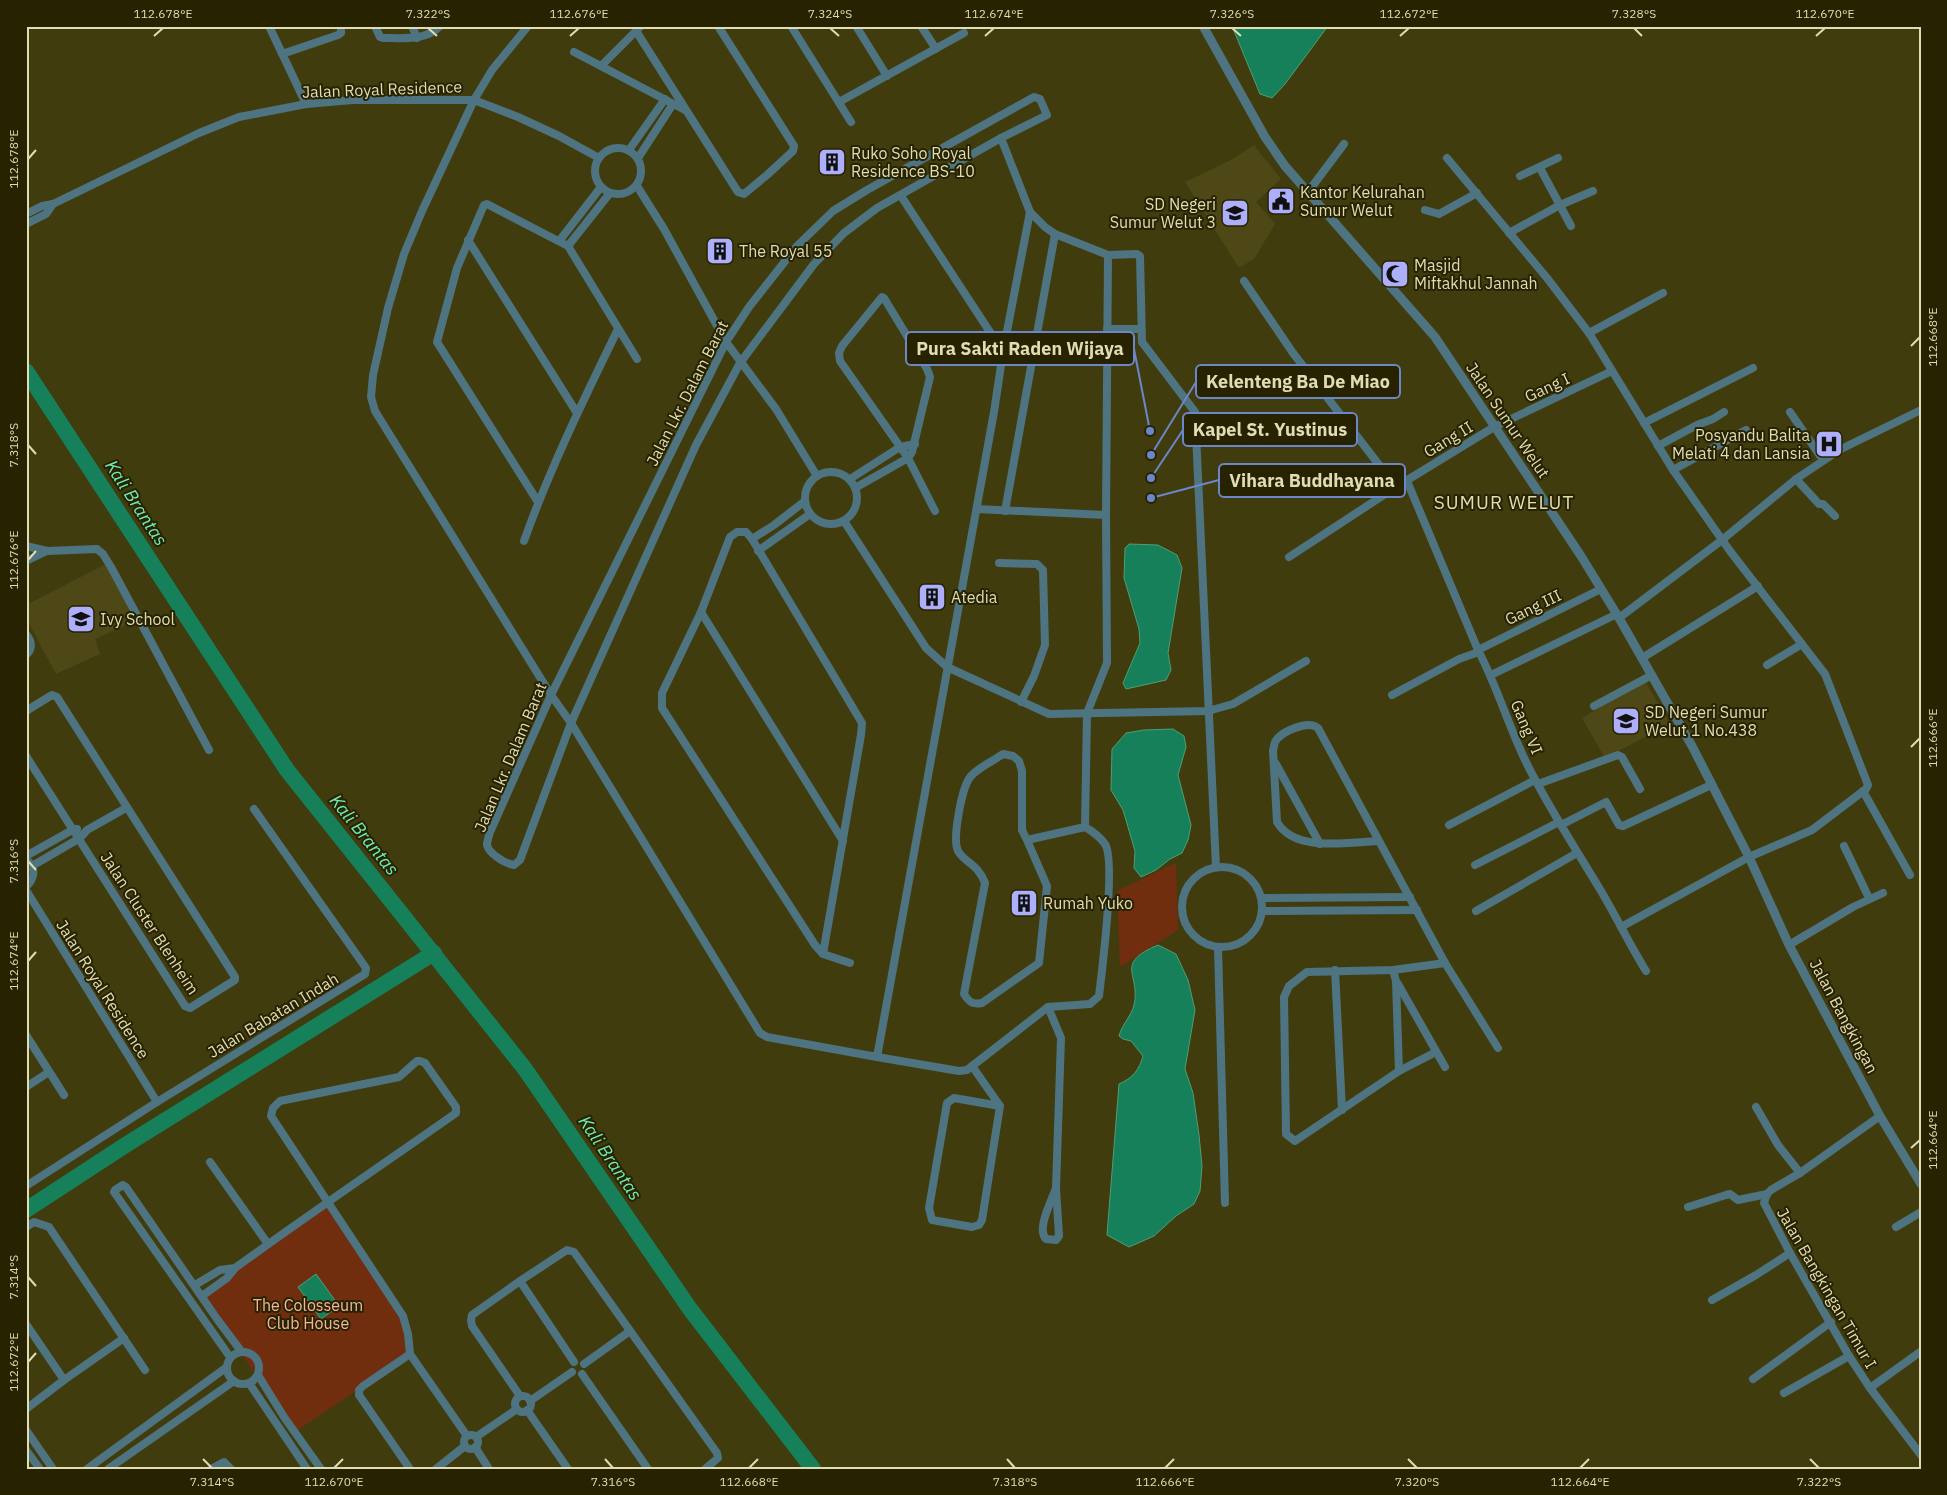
<svg xmlns="http://www.w3.org/2000/svg" width="1947" height="1495" font-family="'IBM Plex Sans',sans-serif">
<style>
.built{fill:#4e4816}
.green{fill:#712e0f}
.water{fill:#158059;stroke:#529c74}
.lines{fill:none;stroke-linecap:round;stroke-linejoin:round}
.river{stroke:#158059;stroke-width:16}
.minor{stroke:#4e7481;stroke-width:8}
.tertiary{stroke:#4e7481;stroke-width:9}
.ticks{fill:none;stroke:#e0dcb4;stroke-width:2}
.labels{text-anchor:middle;stroke-width:4;stroke-linejoin:round;paint-order:stroke}
.street-label{font-size:16px;fill:#e0dcb4;stroke:#272200}
.poi-label{font-size:16px;fill:#e0dcb4;stroke:#272200;text-anchor:start}
.park-label{font-size:16px;fill:#f6b59b;stroke:#272200}
.water-label{font-size:18px;font-style:italic;fill:#6dedb5;stroke:#272200}
.quarter-label{font-size:19px;letter-spacing:1px;fill:#e0dcb4;stroke:#272200}
.leader{fill:none;stroke:#6b87ca;stroke-width:2}
.callout-dot{fill:#6b87ca;stroke:#272200;stroke-width:2}
.callout{fill:#272200;stroke:#6b87ca;stroke-width:2}
.callout-label{font-size:18px;text-anchor:middle;font-weight:bold;fill:#e0dcb4}
.neatline{fill:none;stroke:#e0dcb4;stroke-width:2}
.ticks-label{font-size:12px;text-anchor:middle;fill:#e0dcb4}
</style>
<rect width="100%" height="100%" fill="#413c0e"/>
<g class="built">
<polygon points="1254,145 1281,179 1256,202 1275,224 1254,259 1239,268 1185,182 1233,159"/>
<polygon points="106,564 135,621 95,639 100,654 56,674 26,618 26,605"/>
<polygon points="1645,681 1670,724 1605,758 1582,718"/>
</g>
<g class="green">
<polygon points="1176,863 1178,930 1120,967 1117,891"/>
<polygon points="329,1202 403,1316 410,1354 295,1432 202,1296"/>
</g>
<g class="water">
<polygon points="1232,26 1328,26 1285,84 1272,98 1260,94"/>
<polygon points="1129,544 1158,545 1177,555 1182,568 1168,653 1171,670 1166,680 1126,689 1123,683 1140,643 1139,629 1124,578 1125,548"/>
<polygon points="1173,729 1184,736 1186,747 1178,775 1191,825 1188,840 1182,853 1170,859 1156,870 1141,877 1134,868 1135,851 1123,810 1111,790 1112,749 1126,733 1144,730"/>
<path d="M 1158,945 L 1176,954 L 1188,980 L 1195,1010 L 1185,1069 L 1193,1093 L 1199,1135 L 1202,1166 L 1200,1191 L 1194,1204 L 1176,1216 L 1154,1236 L 1129,1247 L 1107,1235 L 1119,1084 C 1133,1078 1139,1070 1143,1056 L 1131,1041 L 1123,1039 L 1119,1036 C 1122,1024 1131,1017 1134,1005 C 1141,974 1113,964 1158,945 Z"/>
<polygon points="316,1274 339,1306 321,1319 298,1287"/>
</g>
<g class="lines">
<g class="river">
<polyline points="26,371 287,770 525,1069 690,1309 813,1469"/>
<polyline points="26,1210 124,1146 434,953"/>
</g>
<g class="minor">
<polyline points="269,26 306,104"/>
<path d="M 375,26 L 380,37 L 383,38 C 402,38 426,41 440,26"/>
<polyline points="412,26 417,38"/>
<polyline points="528,26 492,70 474,100 422,211 404,254 388,308 373,375 371,397 375,411 551,695 571,723 760,1033 767,1037 877,1057 994,412 1003,352 901,196"/>
<polyline points="791,26 851,122"/>
<polyline points="856,26 887,76"/>
<polyline points="921,26 936,49"/>
<polyline points="636,31 738,192 744,194 767,175 793,151 794,146 718,26"/>
<polyline points="574,52 685,110"/>
<polyline points="282,54 338,35 341,33 341,26"/>
<polyline points="601,66 641,26"/>
<path d="M 1034,97 L 1040,99 L 1047,115 L 1001,138 L 877,208 L 844,233 L 814,264 L 740,363 L 696,445 L 571,723 L 520,860 L 514,865 C 506,864 489,854 487,845 C 487,841 489,836 490,832 L 551,695 L 726,342 L 749,307 L 797,246 L 833,211 L 867,190 Z"/>
<polyline points="839,102 964,33"/>
<polyline points="1001,138 1030,212 1045,227 1055,234 1108,255 1137,254 1140,256 1142,342 1195,412 1216,867"/>
<circle cx="618" cy="171" r="23"/>
<polyline points="629,150 665,99"/>
<polyline points="638,158 673,104"/>
<polyline points="1447,158 1547,278 1589,333 1673,470 1730,551 1825,674 1868,785 1866,789 1812,830 1749,857 1621,927"/>
<polyline points="1540,168 1571,226"/>
<polyline points="1520,176 1558,158"/>
<polyline points="637,186 664,229 726,342 776,409 817,476"/>
<polyline points="1308,192 1344,144"/>
<polyline points="1425,210 1439,214 1477,193"/>
<polyline points="26,214 42,206 53,204 199,133 239,117 306,104 353,100 474,100 518,117 559,136 599,158"/>
<polyline points="26,224 46,214 53,204"/>
<polyline points="1509,233 1560,205 1593,191"/>
<polyline points="468,240 577,413"/>
<polyline points="560,240 601,187"/>
<polyline points="568,246 610,193"/>
<polyline points="1244,281 1293,353 1396,487"/>
<polyline points="1107,329 1141,329"/>
<polyline points="1589,333 1663,293"/>
<polyline points="1003,352 1030,212"/>
<polyline points="1790,412 1823,460"/>
<polyline points="1644,423 1753,368"/>
<polyline points="1658,446 1697,425 1713,419 1724,412"/>
<polyline points="1673,470 1746,430"/>
<circle cx="831" cy="498" r="26"/>
<polyline points="850,479 900,447 915,444"/>
<polyline points="1796,479 1819,504 1823,504 1835,516"/>
<path d="M 1407,481 L 1478,650 C 1497,686 1508,725 1526,762 C 1548,807 1576,849 1601,891 C 1617,918 1630,945 1646,971"/>
<polyline points="855,488 908,458 912,452 930,377 927,369 884,298 882,297 842,346 839,353 840,361 908,458 935,511"/>
<polyline points="538,502 437,342 457,268 484,205 487,204 568,246 637,359"/>
<polyline points="977,509 1106,515"/>
<polyline points="1005,511 1055,234"/>
<polyline points="844,521 926,648 947,667 1049,714 1208,711 1233,704 1306,661"/>
<polyline points="752,539 774,525 805,501"/>
<path d="M 524,541 C 550,468 584,399 618,329"/>
<polyline points="26,546 47,551 97,549 103,554 111,567 209,750"/>
<polyline points="758,551 810,514"/>
<polyline points="1289,557 1396,487 1494,427 1612,371"/>
<polyline points="26,561 47,551"/>
<polyline points="999,563 1037,564 1043,570 1045,645 1034,676 1021,702"/>
<polyline points="701,612 843,841"/>
<polyline points="1619,618 1722,540 1796,479 1841,449 1921,410"/>
<path d="M 26,634 C 32,641 33,649 26,655"/>
<polyline points="1478,650 1601,589"/>
<polyline points="1642,658 1758,586"/>
<polyline points="1767,665 1802,644"/>
<polyline points="1491,675 1617,614"/>
<polyline points="1392,695 1459,659 1479,652"/>
<polyline points="1594,706 1652,675"/>
<polyline points="26,711 52,695 57,697 235,977 235,980 190,1008 185,1006 26,756"/>
<polyline points="1276,764 1320,844"/>
<polyline points="1538,784 1618,755 1622,757 1640,789"/>
<polyline points="1863,791 1910,875"/>
<polyline points="1449,825 1535,780"/>
<polyline points="1561,825 1606,802 1619,825 1623,826 1711,785"/>
<polyline points="1085,827 1087,713 1107,663 1106,515 1108,255"/>
<path d="M 1378,841 C 1348,842 1295,853 1277,822 L 1273,750 C 1274,749 1274,744 1275,742 C 1281,731 1308,720 1318,728 L 1445,963 L 1498,1048"/>
<polyline points="1844,846 1869,898"/>
<polyline points="26,856 74,829 77,829"/>
<polyline points="1475,865 1559,822"/>
<polyline points="32,866 80,838 87,830 126,808"/>
<circle cx="1222" cy="907" r="40"/>
<path d="M 26,887 C 33,880 37,871 29,862"/>
<polyline points="26,890 157,1102"/>
<polyline points="1262,898 1410,897"/>
<polyline points="1263,911 1417,910"/>
<polyline points="1476,911 1577,853"/>
<polyline points="1789,945 1853,907 1883,893"/>
<polyline points="1218,948 1225,1203"/>
<polyline points="823,954 861,735 862,723 752,539 746,532 737,532 730,537 701,612 662,693 662,708 815,945 823,954 850,963"/>
<polyline points="1335,970 1342,1110"/>
<polyline points="1393,970 1396,981 1399,1071"/>
<polyline points="1398,984 1445,1067"/>
<path d="M 1048,1007 L 1061,1038 L 1056,1188 L 1059,1236 L 1056,1240 L 1046,1239 C 1036,1229 1052,1200 1056,1188"/>
<polyline points="26,1035 64,1095"/>
<polyline points="1436,1052 1399,1071 1295,1141 1286,1134 1284,997 1289,986 1307,972 1393,970 1445,963"/>
<path d="M 877,1057 L 959,1071 L 967,1070 L 1048,1007 L 1090,1004 L 1099,996 C 1102,971 1116,861 1105,844 C 1100,837 1092,831 1085,827 L 1027,840 L 1022,830 L 1022,771 L 1019,761 L 1013,756 L 1003,754 C 993,761 979,767 971,776 C 962,786 952,838 958,851 C 965,863 978,864 985,883 L 964,994 C 969,1002 973,1005 982,1003 L 1039,963 L 1047,886 L 1027,840"/>
<polyline points="972,1066 1000,1106 982,1220 979,1225 972,1227 932,1220 929,1208 947,1103 954,1098 1000,1106"/>
<polyline points="26,1087 49,1072"/>
<polyline points="1756,1107 1778,1145 1800,1173"/>
<polyline points="1880,1116 1800,1173 1771,1190 1767,1194 1764,1203 1790,1253 1849,1356 1870,1388 1921,1455"/>
<polyline points="210,1162 268,1244"/>
<polyline points="26,1186 157,1102 365,974 366,968 254,809"/>
<polyline points="1688,1207 1726,1195 1730,1194 1738,1200 1767,1194"/>
<polyline points="26,1227 34,1222 49,1227 145,1370"/>
<polyline points="1896,1227 1921,1212"/>
<path d="M 235,1268 C 308,1215 382,1165 456,1113 L 456,1107 L 425,1063 L 420,1061 L 417,1061 L 399,1077 L 280,1101 L 273,1108 L 271,1116 L 403,1316 L 408,1334 L 410,1354 L 467,1436"/>
<polyline points="520,1281 574,1362"/>
<polyline points="195,1285 220,1270 235,1268 227,1278 202,1296"/>
<polyline points="1712,1300 1756,1275 1790,1253"/>
<polyline points="26,1324 64,1380"/>
<circle cx="243" cy="1368" r="16"/>
<polyline points="230,1357 114,1192 115,1190 123,1185 126,1187 217,1319 241,1351"/>
<polyline points="584,1364 630,1331"/>
<polyline points="582,1374 648,1469"/>
<polyline points="258,1375 284,1417 321,1469"/>
<polyline points="1753,1379 1831,1322"/>
<polyline points="249,1383 307,1469"/>
<polyline points="1870,1388 1920,1352"/>
<polyline points="1784,1393 1849,1356"/>
<polyline points="520,1396 472,1326 471,1320 472,1315 520,1281 567,1250 574,1252 717,1453 718,1458 705,1469"/>
<circle cx="523" cy="1404" r="8"/>
<polyline points="530,1401 572,1372"/>
<polyline points="26,1409 64,1380 124,1338"/>
<polyline points="527,1410 568,1469"/>
<polyline points="26,1430 53,1469"/>
<circle cx="471" cy="1442" r="7"/>
<polyline points="476,1437 517,1409"/>
<polyline points="475,1447 489,1469"/>
<polyline points="26,1450 40,1469"/>
<polyline points="87,1469 227,1367"/>
<polyline points="108,1469 234,1381"/>
<polyline points="211,1469 224,1462 231,1469"/>
<polyline points="410,1469 359,1395 359,1390 363,1386 410,1354"/>
<polyline points="436,1469 465,1446"/>
</g>
<polyline class="tertiary" points="1203,26 1265,137 1285,166 1435,337 1581,556 1619,618 1692,746 1749,857 1789,945 1880,1116 1921,1184"/>
</g>
<path class="ticks" d="M 428,28 L 437,36M 830,28 L 839,36M 1232,28 L 1241,36M 1634,28 L 1642,36M 154,36 L 163,28M 570,36 L 579,28M 985,36 L 994,28M 1400,36 L 1409,28M 1816,36 L 1825,28M 28,159 L 36,150M 1911,346 L 1920,337M 28,445 L 36,454M 28,560 L 36,551M 1911,747 L 1920,738M 28,861 L 36,870M 28,961 L 36,952M 1911,1148 L 1920,1140M 28,1277 L 36,1286M 28,1362 L 36,1353M 203,1459 L 212,1468M 605,1459 L 613,1468M 1007,1459 L 1015,1468M 1408,1459 L 1417,1468M 1810,1459 L 1819,1468M 334,1468 L 343,1459M 749,1468 L 758,1459M 1165,1468 L 1174,1459M 1580,1468 L 1589,1459"/>
<defs>
<g id="building-square" transform="scale(1.4375)"><rect x="-9" y="-9" width="18" height="18" rx="4" fill="#adaffb" stroke="#272200"/><path d="M-4-6H4V6H1V3H-1V6H-4ZM-2.5-4.3h1.7v1.8h-1.7ZM.8-4.3h1.7v1.8H.8ZM-2.5-1h1.7V.8h-1.7ZM.8-1h1.7V.8H.8Z" fill="#111"/></g>
<g id="civic-square" transform="scale(1.4375)"><rect x="-9" y="-9" width="18" height="18" rx="4" fill="#adaffb" stroke="#272200"/><path d="M-.6-6.5H3V-4.5H.6V-3L4-1V1h2V6H-6V1h2V-1L-.6-3ZM-1.2 2.5V6h2.4V2.5Z" fill="#111"/></g>
<g id="school-square" transform="scale(1.4375)"><rect x="-9" y="-9" width="18" height="18" rx="4" fill="#adaffb" stroke="#272200"/><path d="M0-5L7-2L0 1L-7-2ZM-4 1L0 2.5L4 1V4Q0 6-4 4Z" fill="#111"/></g>
<g id="mosque-square" transform="scale(1.4375)"><rect x="-9" y="-9" width="18" height="18" rx="4" fill="#adaffb" stroke="#272200"/><path d="M3.5-4.9A6 6 0 1 0 3.5 4.9A5 5 0 1 1 3.5-4.9Z" fill="#111"/></g>
<g id="hospital-square" transform="scale(1.4375)"><rect x="-9" y="-9" width="18" height="18" rx="4" fill="#adaffb" stroke="#272200"/><path d="M-5-5h3v3.5h4V-5h3V5h-3V1.5h-4V5h-3Z" fill="#111"/></g>
</defs>
<g fill-rule="evenodd">
<use href="#building-square" x="832" y="162"/>
<use href="#civic-square" x="1281" y="201"/>
<use href="#school-square" x="1235" y="213"/>
<use href="#building-square" x="720" y="251"/>
<use href="#mosque-square" x="1395" y="274"/>
<use href="#hospital-square" x="1829" y="444"/>
<use href="#building-square" x="932" y="597"/>
<use href="#school-square" x="81" y="619"/>
<use href="#school-square" x="1626" y="721"/>
<use href="#building-square" x="1024" y="903"/>
</g>
<g class="labels">
<g class="street-label">
<text transform="translate(382 89) rotate(-2)" y="6">Jalan Royal Residence</text>
<text transform="translate(1547 387) rotate(-25)" y="6">Gang I</text>
<text transform="translate(687 393) rotate(-63)" y="6">Jalan Lkr. Dalam Barat</text>
<text transform="translate(1508 420) rotate(56)" y="6">Jalan Sumur Welut</text>
<text transform="translate(1448 439) rotate(-31)" y="6">Gang II</text>
<text transform="translate(1533 607) rotate(-26)" y="6">Gang III</text>
<text transform="translate(1527 727) rotate(67)" y="6">Gang VI</text>
<text transform="translate(510 757) rotate(-67)" y="6">Jalan Lkr. Dalam Barat</text>
<text transform="translate(150 923) rotate(57)" y="6">Jalan Cluster Blenheim</text>
<text transform="translate(103 989) rotate(58)" y="6">Jalan Royal Residence</text>
<text transform="translate(273 1015) rotate(-31)" y="6">Jalan Babatan Indah</text>
<text transform="translate(1844 1016) rotate(62)" y="6">Jalan Bangkingan</text>
<text transform="translate(1827 1288) rotate(60)" y="6">Jalan Bangkingan Timur I</text>
</g>
<g class="poi-label">
<text x="851" y="159">Ruko Soho Royal<tspan x="851" dy="18">Residence BS-10</tspan></text>
<text x="1300" y="198">Kantor Kelurahan<tspan x="1300" dy="18">Sumur Welut</tspan></text>
<text x="1216" y="210" text-anchor="end">SD Negeri<tspan x="1216" dy="18">Sumur Welut 3</tspan></text>
<text x="739" y="257">The Royal 55</text>
<text x="1414" y="271">Masjid<tspan x="1414" dy="18">Miftakhul Jannah</tspan></text>
<text x="1810" y="441" text-anchor="end">Posyandu Balita<tspan x="1810" dy="18">Melati 4 dan Lansia</tspan></text>
<text x="951" y="603">Atedia</text>
<text x="100" y="625">Ivy School</text>
<text x="1645" y="718">SD Negeri Sumur<tspan x="1645" dy="18">Welut 1 No.438</tspan></text>
<text x="1043" y="909">Rumah Yuko</text>
</g>
<g class="park-label">
<text x="308" y="1311">The Colosseum<tspan x="308" dy="18">Club House</tspan></text>
</g>
<g class="water-label">
<text transform="translate(136 503) rotate(57)" y="6">Kali Brantas</text>
<text transform="translate(364 835) rotate(51)" y="6">Kali Brantas</text>
<text transform="translate(610 1158) rotate(56)" y="6">Kali Brantas</text>
</g>
<g class="quarter-label">
<text x="1504" y="509">SUMUR WELUT</text>
</g>
</g>
<path class="leader" d="M1150 431L1134 349M1151 455L1196 382M1151 478L1183 430M1151 498L1219 480"/>
<g class="callout-dot">
<circle cx="1150" cy="431" r="5"/>
<circle cx="1151" cy="455" r="5"/>
<circle cx="1151" cy="478" r="5"/>
<circle cx="1151" cy="498" r="5"/>
</g>
<g class="callout">
<rect x="906" y="332" width="228" height="33" rx="5"/>
<rect x="1196" y="365" width="204" height="33" rx="5"/>
<rect x="1183" y="413" width="174" height="33" rx="5"/>
<rect x="1219" y="464" width="186" height="33" rx="5"/>
</g>
<g class="callout-label">
<text x="1020" y="355">Pura Sakti Raden Wijaya</text>
<text x="1298" y="388">Kelenteng Ba De Miao</text>
<text x="1270" y="436">Kapel St. Yustinus</text>
<text x="1312" y="487">Vihara Buddhayana</text>
</g>
<rect width="1947" height="1495" fill="none" stroke="#272200" stroke-width="55"/>
<rect x="28" y="28" width="1892" height="1440" class="neatline"/>
<g class="ticks-label">
<text x="163" y="18">112.678°E</text>
<text x="428" y="18">7.322°S</text>
<text x="579" y="18">112.676°E</text>
<text x="830" y="18">7.324°S</text>
<text x="994" y="18">112.674°E</text>
<text x="1232" y="18">7.326°S</text>
<text x="1409" y="18">112.672°E</text>
<text x="1634" y="18">7.328°S</text>
<text x="1825" y="18">112.670°E</text>
<text transform="translate(14 159) rotate(-90)" y="4">112.678°E</text>
<text transform="translate(1933 337) rotate(-90)" y="4">112.668°E</text>
<text transform="translate(14 445) rotate(-90)" y="4">7.318°S</text>
<text transform="translate(14 560) rotate(-90)" y="4">112.676°E</text>
<text transform="translate(1933 738) rotate(-90)" y="4">112.666°E</text>
<text transform="translate(14 861) rotate(-90)" y="4">7.316°S</text>
<text transform="translate(14 961) rotate(-90)" y="4">112.674°E</text>
<text transform="translate(1933 1140) rotate(-90)" y="4">112.664°E</text>
<text transform="translate(14 1277) rotate(-90)" y="4">7.314°S</text>
<text transform="translate(14 1362) rotate(-90)" y="4">112.672°E</text>
<text x="212" y="1486">7.314°S</text>
<text x="334" y="1486">112.670°E</text>
<text x="613" y="1486">7.316°S</text>
<text x="749" y="1486">112.668°E</text>
<text x="1015" y="1486">7.318°S</text>
<text x="1165" y="1486">112.666°E</text>
<text x="1417" y="1486">7.320°S</text>
<text x="1580" y="1486">112.664°E</text>
<text x="1819" y="1486">7.322°S</text>
</g>
</svg>
